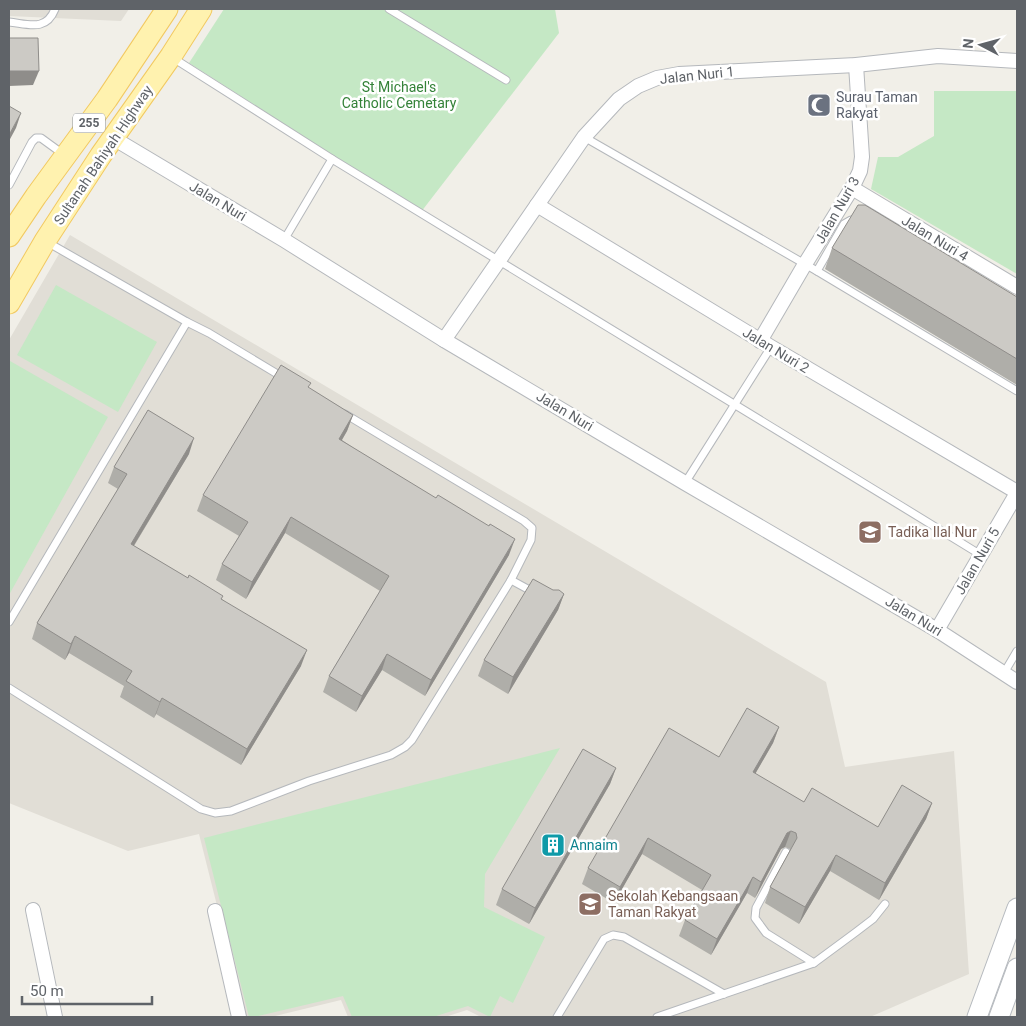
<svg xmlns="http://www.w3.org/2000/svg" width="1026" height="1026" font-family="Roboto,sans-serif">
<style>
.education{fill:#e1ded6}
.green{fill:#c5e8c5}
.lines{fill:none;stroke-linecap:round;stroke-linejoin:round}
.lane-casing{stroke:#b5b8bc;stroke-width:9}
.street-casing{stroke:#b5b8bc;stroke-width:16}
.secondary-casing{stroke:#b6babf;stroke-width:21}
.primary-casing{stroke:#f2c960;stroke-width:23}
.lane{stroke:#fff;stroke-width:7}
.street{stroke:#fff;stroke-width:14}
.secondary{stroke:#fff;stroke-width:19}
.primary{stroke:#fff2af;stroke-width:21}
.wall{fill:#afaea9}
.shaded-wall{fill:#8f8d8a}
.building{fill:#cccac5;stroke:#8f8d8a}
.labels{text-anchor:middle;stroke-width:5;stroke-linejoin:round;paint-order:stroke}
.shield{fill:#fff;stroke:#8f9295;stroke-width:1}
.shield-label{font-size:12px;font-weight:bold;fill:#5f6368}
.street-label{font-size:14px;fill:#5f6368;stroke:#fff}
.park-label{font-size:14px;fill:#348238;stroke:#fff}
.worship-label{font-size:14px;fill:#5b616d;stroke:#fff;text-anchor:start}
.education-label{font-size:14px;fill:#785e54;stroke:#fff;text-anchor:start}
.culture-label{font-size:14px;fill:#0d838f;stroke:#fff;text-anchor:start}
</style>
<rect width="100%" height="100%" fill="#f1efe8"/>
<g class="education">
<polygon points="9,9 129,9 121,21 9,16"/>
<polygon points="70,235 826,682 845,767 954,751 969,974 870,1017 481,1017 467,1010 445,1017 348,1017 341,1000 271,1017 245,1017 199,834 128,851 9,803 9,340"/>
</g>
<g class="green">
<polygon points="224,9 555,9 559,33 421,212 189,63"/>
<polygon points="934,91 1017,91 1017,274 871,189 878,157 898,157 934,136"/>
<polygon points="56,285 157,342 118,412 17,355"/>
<polygon points="10,361 108,417 9,595 9,363"/>
<polygon points="560,748 485,874 484,907 545,937 513,1003 500,996 490,1017 468,1006 433,1017 352,1017 343,996 254,1017 249,1017 204,838"/>
</g>
<g class="lines">
<g class="lane-casing">
<g id="lane">
<polyline points="389,9 506,80"/>
<path d="M 9,22 C 28,24 46,32 55,9"/>
<polyline points="173,58 332,159 284,240"/>
<polyline points="584,137 817,271 1017,391"/>
<path d="M 332,159 C 547,292 765,422 981,555"/>
<polyline points="9,185 32,142 36,138 41,138 63,154"/>
<polyline points="817,271 844,224 851,220 857,221"/>
<polyline points="187,322 209,333 284,378"/>
<polyline points="685,483 771,347"/>
<polyline points="511,580 535,593"/>
<polyline points="9,622 187,322 47,242"/>
<polyline points="1004,673 1017,651"/>
<polyline points="9,688 201,809 215,813 231,811 309,781 391,755 405,747 412,740 511,580 531,540 532,528 524,521 345,414"/>
<polyline points="786,852 756,908 755,918 766,933 814,963"/>
<polyline points="557,1017 604,939 613,935 624,937 724,994"/>
<polyline points="657,1017 814,963 856,932 873,919 885,904"/>
</g>
</g>
<g class="street-casing">
<g id="street">
<polyline points="113,138 284,240 444,340 685,483 937,630 1017,682"/>
<polyline points="852,188 1017,287"/>
<polyline points="537,205 771,347 1017,492"/>
<polyline points="444,340 584,137 619,99 638,86 657,78 679,74 856,65 938,56 1017,61"/>
<polyline points="760,341 805,264 852,188 860,171 862,157 856,65"/>
<polyline points="937,630 1017,493"/>
<polyline points="33,910 55,1017"/>
<polyline points="215,911 239,1017"/>
</g>
</g>
<g class="secondary-casing">
<g id="secondary">
<polyline points="977,1017 1017,908"/>
<polyline points="999,1017 1017,968"/>
</g>
</g>
<g class="primary-casing">
<g id="primary">
<polyline points="9,236 36,196 107,99 167,9"/>
<polyline points="9,303 45,241 101,155 171,56 201,9"/>
</g>
</g>
<use href="#lane" class="lane"/>
<use href="#street" class="street"/>
<use href="#secondary" class="secondary"/>
<use href="#primary" class="primary"/>
</g>
<g class="wall">
<polygon points="832,248 1017,297 1017,385 825,269"/>
<polygon points="309,388 353,415 347,431 342,440 509,555 425,696 382,670 356,712 323,692 329,676 380,591 285,533 246,599 216,580 222,564 239,536 197,511 203,495"/>
<polygon points="189,454 134,546 222,599 301,666 241,765 156,714 154,718 120,697 124,686 69,653 65,660 32,639 37,623 118,489 108,483 114,467"/>
<polygon points="553,590 564,594 558,610 508,694 478,676 484,660"/>
<polygon points="779,727 773,743 755,774 804,802 878,827 932,803 926,819 879,900 830,871 799,924 765,903 770,887 790,850 790,849 785,847 781,849 755,898 747,893 711,955 679,936 685,920 702,890 642,854 614,903 582,884 588,868 719,757"/>
<polygon points="616,768 610,784 529,924 496,905 502,889"/>
</g>
<g class="shaded-wall">
<polygon points="9,71 39,71 33,85 9,86"/>
<polygon points="21,113 16,128 9,141 9,135"/>
<polygon points="353,415 347,431 333,455 339,439"/>
<polygon points="194,438 189,454 125,560 131,544"/>
<polygon points="291,517 285,533 246,599 252,582"/>
<polygon points="515,539 509,555 425,696 431,680"/>
<polygon points="564,594 558,610 508,694 513,677"/>
<polygon points="75,636 69,653 65,660 71,644"/>
<polygon points="307,650 301,666 241,765 247,749"/>
<polygon points="387,654 382,670 356,712 362,696"/>
<polygon points="162,698 156,714 154,718 160,702"/>
<polygon points="779,727 773,743 747,788 753,772"/>
<polygon points="616,768 610,784 529,924 535,908"/>
<polygon points="932,803 926,819 879,900 885,883"/>
<polygon points="791,831 785,847 781,849 755,898 761,882 787,833"/>
<polygon points="648,838 642,854 614,903 620,887"/>
<polygon points="836,855 830,871 799,924 805,907"/>
<polygon points="753,877 747,893 711,955 717,939"/>
</g>
<g class="building">
<polygon points="9,38 38,38 39,71 9,71"/>
<polygon points="9,106 21,113 9,135"/>
<polygon points="858,205 865,205 1017,297 1017,359 832,248"/>
<polygon points="281,365 311,383 308,387 353,415 339,439 436,498 438,495 489,526 490,524 515,539 431,680 387,654 362,696 329,676 389,576 291,517 252,582 222,564 248,522 203,495"/>
<polygon points="148,410 194,438 131,544 188,578 189,575 223,596 221,599 307,650 247,749 162,698 160,702 126,681 132,671 75,636 71,644 37,623 127,474 114,467"/>
<polygon points="533,579 553,590 559,590 564,594 513,677 484,660"/>
<polygon points="747,708 779,727 753,772 804,802 812,788 878,827 902,785 932,803 885,883 836,855 805,907 770,887 797,838 796,833 791,831 787,833 761,882 753,877 717,939 685,920 711,875 648,838 620,887 588,868 669,728 719,757"/>
<polygon points="583,749 616,768 535,908 502,889"/>
</g>
<defs>
<g id="mosque-square" transform="scale(1.25)"><rect x="-9" y="-9" width="18" height="18" rx="4" fill="#6b7280" stroke="#fff"/><path d="M3.5-4.9A6 6 0 1 0 3.5 4.9A5 5 0 1 1 3.5-4.9Z" fill="#fff"/></g>
<g id="school-square" transform="scale(1.25)"><rect x="-9" y="-9" width="18" height="18" rx="4" fill="#8d6e63" stroke="#fff"/><path d="M0-5L7-2L0 1L-7-2ZM-4 1L0 2.5L4 1V4Q0 6-4 4Z" fill="#fff"/></g>
<g id="building-square" transform="scale(1.25)"><rect x="-9" y="-9" width="18" height="18" rx="4" fill="#0f9aa8" stroke="#fff"/><path d="M-4-6H4V6H1V3H-1V6H-4ZM-2.5-4.3h1.7v1.8h-1.7ZM.8-4.3h1.7v1.8H.8ZM-2.5-1h1.7V.8h-1.7ZM.8-1h1.7V.8H.8Z" fill="#fff"/></g>
</defs>
<g fill-rule="evenodd">
<use href="#mosque-square" x="819" y="105"/>
<use href="#school-square" x="870" y="532"/>
<use href="#building-square" x="553" y="845"/>
<use href="#school-square" x="590" y="904"/>
</g>
<g class="labels">
<rect class="shield" x="73" y="113.5" width="32" height="19" rx="4"/>
<g class="shield-label">
<text x="89" y="127">255</text>
</g>
<g class="street-label">
<text transform="translate(697 75) rotate(-6)" y="5">Jalan Nuri 1</text>
<text transform="translate(103 155) rotate(-56)" y="5">Sultanah Bahiyah Highway</text>
<text transform="translate(218 201) rotate(31)" y="5">Jalan Nuri</text>
<text transform="translate(837 210) rotate(-60)" y="5">Jalan Nuri 3</text>
<text transform="translate(935 238) rotate(31)" y="5">Jalan Nuri 4</text>
<text transform="translate(776 350) rotate(31)" y="5">Jalan Nuri 2</text>
<text transform="translate(565 411) rotate(31)" y="5">Jalan Nuri</text>
<text transform="translate(977 561) rotate(-60)" y="5">Jalan Nuri 5</text>
<text transform="translate(914 616) rotate(31)" y="5">Jalan Nuri</text>
</g>
<g class="park-label">
<text x="399" y="92">St Michael's<tspan x="399" dy="16">Catholic Cemetary</tspan></text>
</g>
<g class="worship-label">
<text x="836" y="102">Surau Taman<tspan x="836" dy="16">Rakyat</tspan></text>
</g>
<g class="education-label">
<text x="888" y="537">Tadika Ilal Nur</text>
<text x="608" y="901">Sekolah Kebangsaan<tspan x="608" dy="16">Taman Rakyat</tspan></text>
</g>
<g class="culture-label">
<text x="570" y="850">Annaim</text>
</g>
</g>
<rect width="1026" height="1026" fill="none" stroke="#5f6368" stroke-width="20"/>
<g transform="translate(981 45) rotate(276)" stroke="#ffffff" stroke-width="4" paint-order="stroke">
<path d="M0-4L9 19L0 12L-9 19Z" fill="#5f6368"/>
<text y="-8" font-size="14" font-weight="bold" text-anchor="middle" fill="#5f6368">N</text>
</g>
<path d="M22 996v8h130v-8" fill="none" stroke="#5f6368" stroke-width="2.5"/>
<text x="30" y="996" font-size="15" fill="#5f6368" stroke="#ffffff" stroke-width="4" paint-order="stroke">50 m</text>
</svg>
